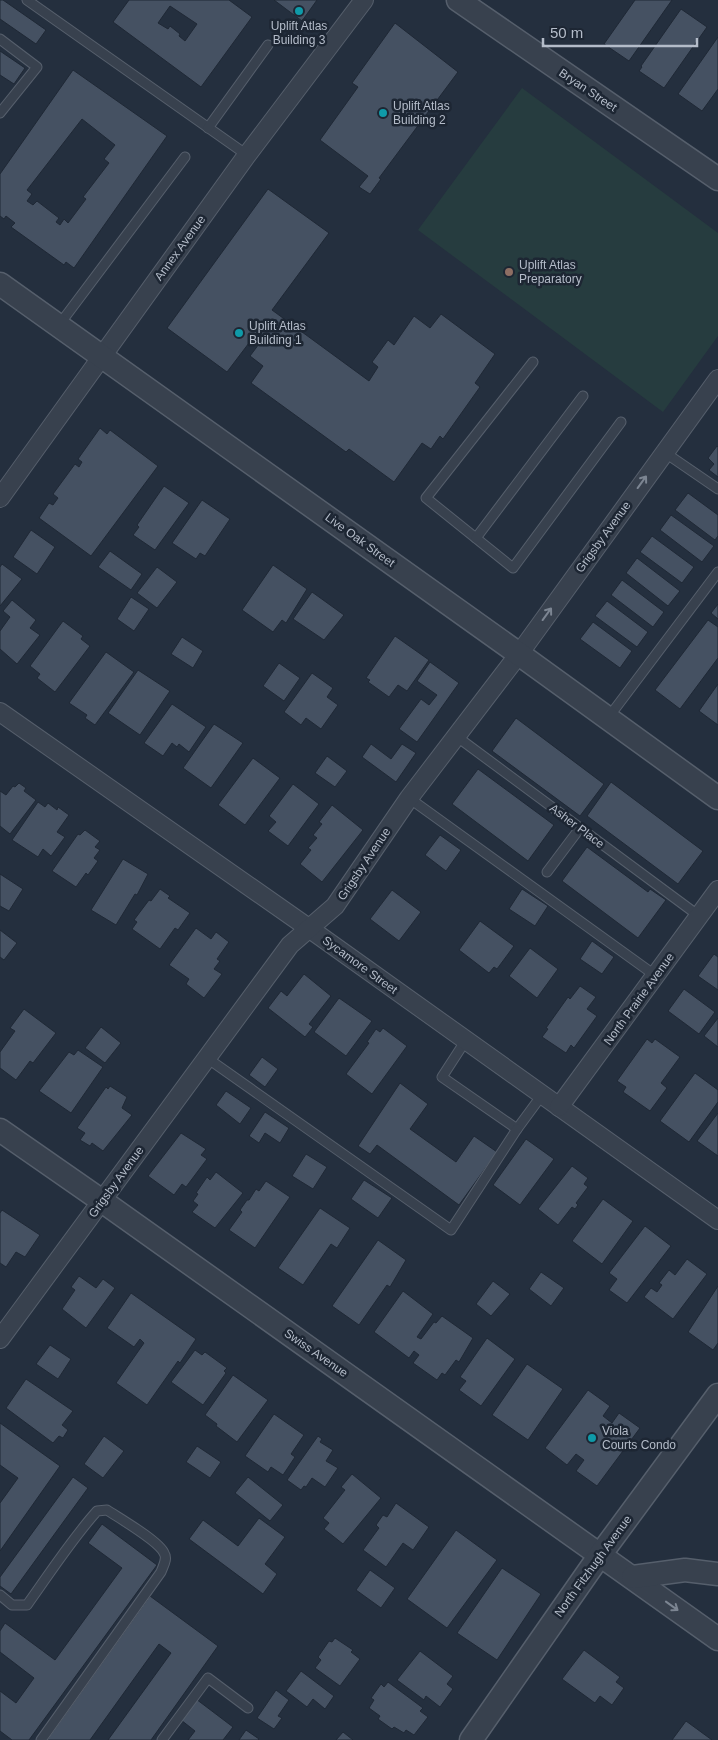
<svg xmlns="http://www.w3.org/2000/svg" width="718" height="1740" font-family="Helvetica,sans-serif">
<style>
.green{fill:#263c3f}
.building{fill:#455162;stroke:#1f2835;fill-rule:evenodd}
.lines{fill:none;stroke-linecap:round;stroke-linejoin:round}
.service-casing{stroke:#565f6c;stroke-width:11}
.minor-casing{stroke:#565f6c;stroke-width:20}
.tertiary-casing{stroke:#565f6c;stroke-width:25}
.service{stroke:#38414e;stroke-width:9}
.minor{stroke:#38414e;stroke-width:18}
.tertiary{stroke:#38414e;stroke-width:22}
.oneway{stroke:#7c8592}
.culture-dot{fill:#0f9aa8;stroke:#1d2633;stroke-width:2}
.education-dot{fill:#8d6e63;stroke:#1d2633;stroke-width:2}
.labels{text-anchor:middle;stroke-width:5;stroke-linejoin:round;paint-order:stroke}
.poi-label{font-size:12px;fill:#b4bcc9;stroke:#1d2633;text-anchor:start}
.street-label{font-size:12px;fill:#b4bcc9;stroke:#1d2633}
</style>
<rect width="100%" height="100%" fill="#242f3e"/>
<polygon class="green" points="522,88 718,233 718,336 663,412 418,230"/>
<g class="building">
<polygon points="0,0 3,0 46,30 36,44 0,19"/>
<path d="M 129,0 L 229,0 L 252,17 L 201,87 L 113,22 ZM 170,6 L 197,24 L 185,41 L 179,36 L 180,34 L 170,26 L 168,29 L 158,23 Z"/>
<polygon points="274,0 317,0 302,21"/>
<polygon points="635,0 672,0 629,61 604,44"/>
<polygon points="681,9 707,27 664,88 639,71 642,67 641,66"/>
<polygon points="395,23 458,72 379,178 381,179 370,194 359,187 368,176 320,140 358,87 352,83"/>
<polygon points="718,37 718,89 702,111 678,94"/>
<polygon points="0,51 25,68 14,84 0,75"/>
<path d="M 73,70 L 167,136 L 74,268 L 66,262 L 64,265 L 11,227 L 15,223 L 6,216 L 4,219 L 0,216 L 0,174 ZM 82,119 L 115,145 L 104,159 L 109,163 L 83,197 L 86,199 L 68,223 L 64,219 L 60,225 L 56,222 L 59,218 L 37,201 L 33,205 L 27,201 L 32,194 L 27,190 Z"/>
<polygon points="268,189 329,233 272,310 369,381 378,367 372,362 388,340 394,345 414,316 430,328 441,314 495,354 475,383 480,387 443,439 440,436 431,449 422,443 394,482 349,449 346,452 251,383 263,366 250,356 259,344 252,339 227,372 167,328"/>
<polygon points="100,428 107,434 110,430 158,466 91,556 39,518 49,503 53,505 58,498 53,494 75,464 79,467 82,462 78,459"/>
<polygon points="717,446 718,447 718,477 709,470 714,464 708,458"/>
<polygon points="164,486 189,503 155,550 133,535 139,527 137,525"/>
<polygon points="688,493 718,515 718,536 715,540 675,510"/>
<polygon points="202,500 230,519 205,556 200,553 196,559 172,543"/>
<polygon points="671,515 714,546 702,562 660,530"/>
<polygon points="31,530 55,547 37,574 13,557"/>
<polygon points="652,536 694,567 682,583 640,552"/>
<polygon points="110,551 142,574 131,590 98,567"/>
<polygon points="637,558 680,591 668,606 626,573"/>
<polygon points="2,564 22,579 0,606 0,567"/>
<polygon points="273,565 307,589 286,623 282,620 273,632 242,610"/>
<polygon points="157,567 177,582 157,608 137,593"/>
<polygon points="622,580 664,612 653,627 611,595"/>
<polygon points="312,592 344,615 324,640 293,619"/>
<polygon points="131,597 149,609 134,631 117,619"/>
<polygon points="12,600 36,620 30,628 40,635 17,664 0,649 0,631 10,617 3,611"/>
<polygon points="607,601 648,632 637,647 595,616"/>
<polygon points="718,604 718,619 711,613"/>
<polygon points="708,620 718,627 718,658 680,709 655,690"/>
<polygon points="63,621 83,636 81,639 90,646 55,692 37,678 40,674 30,666"/>
<polygon points="593,622 632,651 620,668 580,639"/>
<polygon points="395,636 429,660 407,691 398,685 389,697 368,682 370,680 366,678"/>
<polygon points="182,637 203,651 193,668 171,654"/>
<polygon points="106,652 134,672 95,725 85,718 87,715 69,703"/>
<polygon points="430,662 459,683 417,742 399,729 421,699 429,705 437,695 417,681"/>
<polygon points="279,663 300,678 284,701 263,686"/>
<polygon points="138,670 170,691 140,735 108,713"/>
<polygon points="312,673 333,688 327,697 338,705 321,729 306,718 301,725 284,712"/>
<polygon points="718,684 718,725 699,711"/>
<polygon points="172,704 206,727 189,752 179,744 177,747 172,743 163,756 144,743"/>
<polygon points="516,718 604,784 580,816 492,751"/>
<polygon points="214,724 243,743 211,788 183,768"/>
<polygon points="371,744 391,759 402,744 416,753 396,782 362,757"/>
<polygon points="327,756 347,771 335,787 315,773"/>
<polygon points="253,758 280,778 245,825 218,805"/>
<polygon points="478,769 554,825 528,861 452,804"/>
<polygon points="611,782 703,851 678,884 587,816"/>
<polygon points="19,783 26,788 24,791 36,800 10,834 0,826 0,791 6,795 13,786 15,787"/>
<polygon points="293,784 319,804 288,846 268,831 276,822 269,816"/>
<polygon points="38,802 45,807 48,803 57,810 58,807 69,815 57,832 65,837 51,856 43,849 38,857 12,840"/>
<polygon points="332,805 363,830 322,882 300,864 311,850 308,848 317,838 313,835 322,824 319,822"/>
<polygon points="85,830 100,841 95,847 100,850 94,858 98,861 88,875 86,873 76,887 52,871 78,834 80,835"/>
<polygon points="440,835 461,850 446,871 425,855"/>
<polygon points="587,847 648,892 650,889 666,900 638,938 562,881"/>
<polygon points="123,859 148,874 137,895 135,894 116,925 91,910"/>
<polygon points="0,874 23,889 9,911 0,906"/>
<polygon points="160,889 170,896 168,898 190,913 178,930 175,928 160,949 132,929 137,922 134,920 149,900 151,901"/>
<polygon points="522,889 548,906 535,926 509,909"/>
<polygon points="392,890 421,912 399,941 370,919"/>
<polygon points="480,921 514,946 497,969 494,967 489,973 459,950"/>
<polygon points="196,928 211,939 216,932 229,942 217,959 220,961 214,969 222,974 204,998 186,984 189,979 169,965"/>
<polygon points="0,930 17,943 4,960 0,957"/>
<polygon points="592,941 614,957 602,974 580,959"/>
<polygon points="530,948 558,969 537,998 509,976"/>
<polygon points="714,954 718,957 718,990 698,976"/>
<polygon points="304,974 331,996 309,1024 313,1027 305,1037 268,1008 281,991 287,996"/>
<polygon points="580,986 596,997 587,1009 597,1016 574,1048 571,1045 566,1053 542,1037 548,1029 546,1028 568,997 570,999"/>
<polygon points="684,989 715,1012 699,1034 668,1011"/>
<polygon points="339,998 372,1021 346,1056 314,1032"/>
<polygon points="24,1009 56,1033 33,1063 30,1061 16,1080 0,1068 0,1052 15,1031 10,1028"/>
<polygon points="718,1018 718,1047 704,1036"/>
<polygon points="101,1027 121,1043 105,1063 85,1048"/>
<polygon points="383,1028 407,1046 372,1094 346,1074 369,1043 367,1042 376,1029 380,1032"/>
<polygon points="647,1039 652,1043 655,1039 680,1057 661,1083 667,1088 650,1111 623,1092 626,1087 617,1081"/>
<polygon points="78,1050 103,1067 71,1113 39,1091 69,1052 74,1055"/>
<polygon points="262,1057 278,1069 265,1087 249,1075"/>
<polygon points="695,1073 718,1090 718,1102 689,1142 660,1121"/>
<polygon points="400,1083 428,1104 410,1129 456,1162 474,1136 497,1152 459,1205 377,1145 370,1154 358,1146"/>
<polygon points="110,1086 127,1097 122,1108 132,1115 103,1151 92,1143 90,1146 80,1140 85,1133 77,1128 106,1087 108,1089"/>
<polygon points="226,1091 251,1108 240,1124 216,1105"/>
<polygon points="265,1112 289,1128 280,1143 265,1133 259,1143 249,1136"/>
<polygon points="718,1113 718,1156 697,1141"/>
<polygon points="181,1133 206,1149 201,1155 207,1159 186,1187 182,1184 174,1195 148,1176"/>
<polygon points="526,1139 554,1159 520,1205 493,1185"/>
<polygon points="306,1154 327,1167 313,1189 292,1176"/>
<polygon points="572,1166 588,1178 584,1184 588,1187 576,1203 578,1205 575,1209 572,1207 558,1225 538,1209"/>
<polygon points="216,1172 243,1193 215,1228 192,1212 198,1205 193,1201 198,1194 196,1193 207,1177 210,1180"/>
<polygon points="364,1180 392,1198 378,1218 351,1199"/>
<polygon points="266,1181 290,1197 255,1248 229,1230 242,1212 240,1210 247,1200 249,1200 256,1189 259,1191"/>
<polygon points="603,1199 633,1221 602,1264 572,1241"/>
<polygon points="320,1208 350,1228 337,1248 331,1244 303,1285 278,1268"/>
<polygon points="2,1210 40,1235 25,1257 16,1252 6,1267 0,1263 0,1213"/>
<polygon points="645,1226 671,1246 627,1303 609,1290 617,1279 609,1273"/>
<polygon points="378,1240 406,1260 390,1287 387,1285 359,1325 332,1306"/>
<polygon points="687,1259 707,1274 673,1319 644,1297 651,1288 657,1292 662,1285 659,1283 669,1270 675,1275"/>
<polygon points="541,1272 564,1288 551,1306 529,1289"/>
<polygon points="79,1276 96,1288 103,1279 115,1288 86,1328 62,1309 75,1290 71,1287"/>
<polygon points="493,1281 510,1294 491,1316 476,1304"/>
<polygon points="718,1286 718,1343 713,1350 688,1332"/>
<polygon points="403,1291 433,1314 417,1337 421,1339 434,1322 436,1323 442,1316 473,1338 459,1362 456,1360 445,1375 442,1373 437,1380 413,1363 419,1355 414,1351 409,1358 374,1332"/>
<polygon points="131,1293 196,1339 180,1363 178,1361 147,1405 116,1383 144,1343 140,1339 134,1347 107,1328"/>
<polygon points="487,1338 515,1359 481,1406 459,1390 466,1381 460,1377"/>
<polygon points="50,1345 71,1359 58,1379 36,1364"/>
<polygon points="195,1350 202,1355 205,1352 227,1368 224,1371 226,1373 203,1405 171,1382"/>
<polygon points="527,1364 563,1389 528,1440 492,1415"/>
<polygon points="233,1375 268,1400 237,1442 216,1426 217,1424 205,1415"/>
<polygon points="26,1379 73,1411 62,1425 68,1430 63,1438 59,1436 53,1443 6,1408"/>
<polygon points="588,1390 610,1406 603,1416 612,1423 619,1413 640,1428 597,1486 576,1471 584,1460 576,1454 567,1465 545,1448"/>
<polygon points="274,1414 304,1435 291,1454 295,1457 283,1475 271,1467 268,1472 245,1456"/>
<polygon points="0,1423 60,1466 0,1551 0,1503 18,1478 0,1465"/>
<polygon points="104,1436 124,1451 103,1478 84,1464"/>
<polygon points="318,1436 322,1439 320,1442 333,1450 326,1461 338,1468 325,1487 312,1478 306,1487 304,1486 301,1490 287,1480"/>
<polygon points="197,1446 221,1462 210,1478 186,1462"/>
<polygon points="352,1474 381,1498 343,1544 324,1529 329,1523 323,1518 345,1490 341,1487"/>
<polygon points="73,1477 88,1488 11,1594 0,1586 0,1577"/>
<polygon points="248,1477 283,1505 270,1521 235,1493"/>
<polygon points="396,1503 429,1527 413,1550 403,1543 386,1567 363,1550 379,1528 376,1525 383,1515 387,1517"/>
<polygon points="259,1518 285,1537 265,1564 277,1574 263,1594 189,1539 203,1520 238,1546"/>
<polygon points="102,1524 157,1565 29,1740 12,1740 0,1731 0,1691 16,1703 34,1678 0,1652 0,1631 5,1623 55,1660 122,1568 88,1543"/>
<polygon points="456,1530 497,1560 447,1628 407,1599"/>
<polygon points="502,1568 541,1594 497,1660 457,1633"/>
<polygon points="370,1570 395,1588 381,1608 356,1590"/>
<polygon points="150,1596 218,1646 151,1740 108,1740 171,1653 159,1644 90,1740 47,1740"/>
<polygon points="335,1638 353,1650 351,1652 360,1659 340,1686 315,1668 321,1660 318,1657 329,1641 332,1642"/>
<polygon points="584,1650 620,1677 616,1682 624,1688 612,1705 600,1696 595,1703 562,1679"/>
<polygon points="420,1651 453,1676 447,1684 453,1689 440,1707 426,1696 424,1700 397,1680"/>
<polygon points="301,1671 334,1696 325,1709 313,1699 307,1707 286,1691"/>
<polygon points="388,1682 423,1708 420,1711 428,1717 414,1735 406,1730 404,1733 394,1727 392,1729 378,1719 380,1716 369,1708 374,1700 371,1698 381,1684 384,1687"/>
<polygon points="276,1690 289,1700 278,1716 282,1718 274,1729 257,1718"/>
<polygon points="196,1699 233,1727 223,1740 188,1740 195,1731 181,1720"/>
<polygon points="686,1721 712,1740 672,1740"/>
<polygon points="246,1730 259,1739 258,1740 239,1740"/>
<polygon points="343,1732 353,1740 336,1740"/>
</g>
<g class="lines">
<g class="service-casing">
<g id="service">
<polyline points="27,0 247,155"/>
<polyline points="0,39 37,67 0,113"/>
<polyline points="208,128 268,45"/>
<polyline points="59,325 185,157"/>
<polyline points="533,362 426,498 513,568 621,422"/>
<polyline points="664,452 718,489"/>
<polyline points="476,538 583,396"/>
<polyline points="608,718 718,572"/>
<polyline points="456,736 699,916"/>
<polyline points="409,798 656,976"/>
<polyline points="547,872 580,828"/>
<polyline points="466,1040 442,1077 517,1129 542,1095"/>
<polyline points="207,1058 451,1230 517,1129"/>
<path d="M 0,1595 L 12,1605 L 27,1605 C 50,1573 71,1540 97,1511 L 107,1510 C 119,1518 159,1541 164,1553 C 168,1559 163,1566 161,1572 L 41,1740"/>
<polyline points="162,1740 208,1678 248,1708"/>
</g>
</g>
<g class="minor-casing">
<g id="minor">
<polyline points="0,498 247,155 364,0"/>
<polyline points="0,712 310,929 718,1220"/>
<polyline points="559,1107 718,890"/>
<polyline points="0,1339 290,945 335,906 409,798 519,654 718,379"/>
</g>
</g>
<g class="tertiary-casing">
<g id="tertiary">
<polyline points="458,0 718,179"/>
<polyline points="0,284 519,654 718,798"/>
<polyline points="0,1130 102,1201 718,1639"/>
<polyline points="633,1577 685,1570 718,1574"/>
<polyline points="471,1740 600,1555 718,1395"/>
</g>
</g>
<use href="#service" class="service"/>
<use href="#minor" class="minor"/>
<use href="#tertiary" class="tertiary"/>
</g>
<defs><path id="oneway-shaft" d="M-6 0H5M1.5-3L5.5 0L1.5 3" fill="none" stroke-width="1.6" stroke-linecap="round" stroke-linejoin="round" transform="scale(1.25)"/></defs>
<g class="oneway">
<use href="#oneway-shaft" transform="translate(642 482) rotate(-54)"/>
<use href="#oneway-shaft" transform="translate(547 614) rotate(-54)"/>
<use href="#oneway-shaft" transform="translate(672 1606) rotate(36)"/>
</g>
<g class="culture-dot">
<circle cx="299" cy="11" r="5"/>
<circle cx="383" cy="113" r="5"/>
<circle cx="239" cy="333" r="5"/>
<circle cx="592" cy="1438" r="5"/>
</g>
<circle class="education-dot" cx="509" cy="272" r="5"/>
<g class="labels">
<g class="poi-label">
<text x="299" y="30" text-anchor="middle">Uplift Atlas<tspan x="299" dy="14">Building 3</tspan></text>
<text x="393" y="110">Uplift Atlas<tspan x="393" dy="14">Building 2</tspan></text>
<text x="519" y="269">Uplift Atlas<tspan x="519" dy="14">Preparatory</tspan></text>
<text x="249" y="330">Uplift Atlas<tspan x="249" dy="14">Building 1</tspan></text>
<text x="602" y="1435">Viola<tspan x="602" dy="14">Courts Condo</tspan></text>
</g>
<g class="street-label">
<text transform="translate(588 90) rotate(34)" y="4">Bryan Street</text>
<text transform="translate(180 248) rotate(-54)" y="4">Annex Avenue</text>
<text transform="translate(603 537) rotate(-54)" y="4">Grigsby Avenue</text>
<text transform="translate(360 540) rotate(36)" y="4">Live Oak Street</text>
<text transform="translate(577 826) rotate(37)" y="4">Asher Place</text>
<text transform="translate(364 864) rotate(-56)" y="4">Grigsby Avenue</text>
<text transform="translate(360 965) rotate(36)" y="4">Sycamore Street</text>
<text transform="translate(639 999) rotate(-54)" y="4">North Prairie Avenue</text>
<text transform="translate(116 1182) rotate(-54)" y="4">Grigsby Avenue</text>
<text transform="translate(316 1353) rotate(35)" y="4">Swiss Avenue</text>
<text transform="translate(593 1566) rotate(-54)" y="4">North Fitzhugh Avenue</text>
</g>
</g>
<path d="M543 38v8h154v-8" fill="none" stroke="#b4bcc9" stroke-width="2.5"/>
<text x="550" y="38" font-size="15" fill="#b4bcc9" stroke="#1d2633" stroke-width="4" paint-order="stroke">50 m</text>
</svg>
